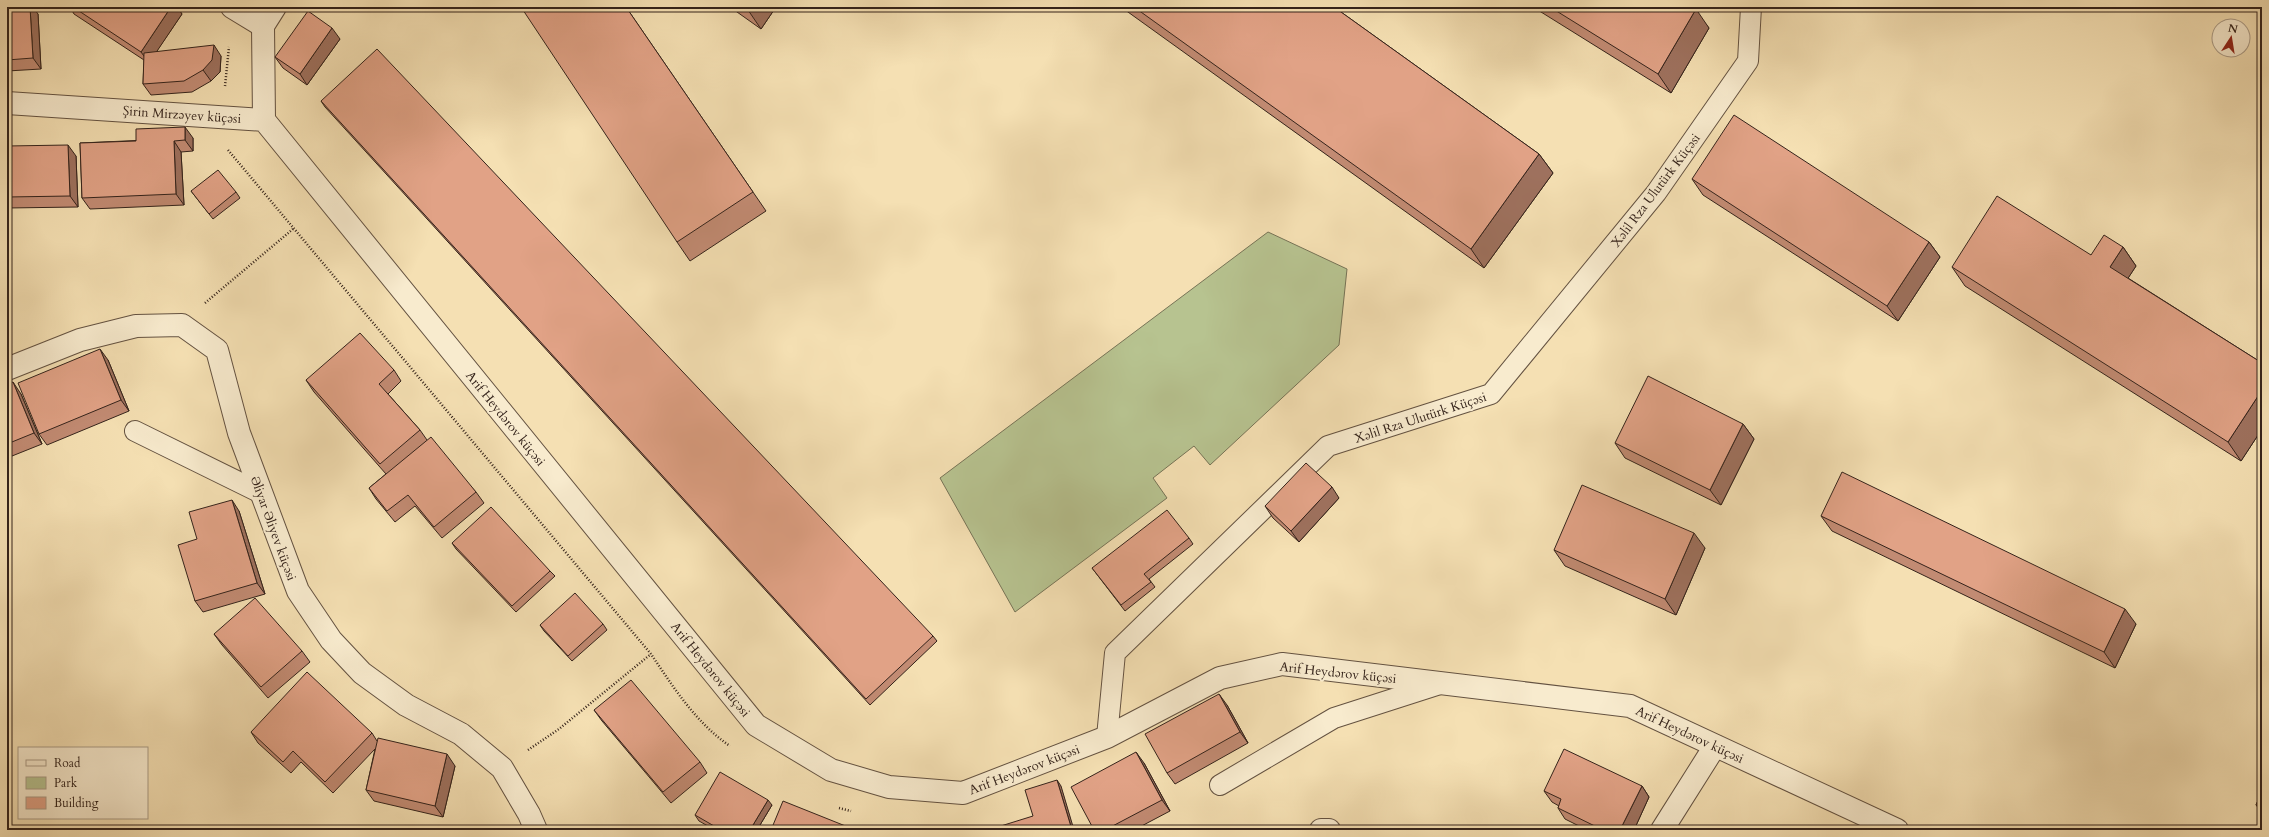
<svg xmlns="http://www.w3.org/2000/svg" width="2269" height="837" font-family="Cardo,serif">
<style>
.green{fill:#b7c390;stroke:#767356}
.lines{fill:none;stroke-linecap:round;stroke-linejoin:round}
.service-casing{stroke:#645241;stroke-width:22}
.minor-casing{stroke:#645241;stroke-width:24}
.tertiary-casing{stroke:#645241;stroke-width:24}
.path{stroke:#34231b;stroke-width:2.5;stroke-dasharray:1 2;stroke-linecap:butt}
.service{stroke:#f8ebce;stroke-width:20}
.minor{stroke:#f8ebce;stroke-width:22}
.tertiary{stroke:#f8ebce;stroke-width:22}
.wall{fill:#c28b73;stroke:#34231b}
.shaded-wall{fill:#9e715e;stroke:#34231b}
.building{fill:#e1a286;stroke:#34231b}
.labels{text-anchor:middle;stroke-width:4;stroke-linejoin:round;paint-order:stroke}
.street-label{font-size:13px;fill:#34231b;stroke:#f8ebce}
</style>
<rect width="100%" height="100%" fill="#f5e0b3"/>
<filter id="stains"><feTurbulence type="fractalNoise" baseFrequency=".005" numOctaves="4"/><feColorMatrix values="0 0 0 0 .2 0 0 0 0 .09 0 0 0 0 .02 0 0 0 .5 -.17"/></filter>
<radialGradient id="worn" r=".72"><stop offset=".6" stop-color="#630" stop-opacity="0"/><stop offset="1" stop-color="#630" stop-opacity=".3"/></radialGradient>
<polygon class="green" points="1268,232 1347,269 1339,345 1210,465 1194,446 1153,478 1167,498 1015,612 940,478"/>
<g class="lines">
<g class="service-casing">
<g id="service">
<polyline points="135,431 261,493"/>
<polyline points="1107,737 1115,653 1328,446 1491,394 1656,193 1748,61 1751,7"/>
<polyline points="1220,785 1334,718 1443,683"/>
</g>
</g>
<g class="minor-casing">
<g id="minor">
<polyline points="232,7 263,26"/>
<polyline points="7,103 264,120 756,725 831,770 889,787 963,793 1107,737 1220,678 1282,664 1630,706 1897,830"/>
<polyline points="7,369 80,340 136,326 182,325 217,350 239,433 298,591 331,640 362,673 406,705 461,734 502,768 529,814 536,830"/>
<polyline points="1321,830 1329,830"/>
<polyline points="1662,830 1715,746"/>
</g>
</g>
<g class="tertiary-casing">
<polyline id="tertiary" points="264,120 263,26 275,7"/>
</g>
<g class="path">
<polyline points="225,86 229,47"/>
<path d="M 228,150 L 651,654 C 673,687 697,724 730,746"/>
<polyline points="205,303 293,229"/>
<polyline points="528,750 559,729 651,654"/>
<polyline points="839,808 851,811"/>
</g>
<use href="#service" class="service"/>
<use href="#minor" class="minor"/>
<use href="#tertiary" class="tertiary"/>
</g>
<g class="wall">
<polygon points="7,7 38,14 41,69 7,71"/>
<polygon points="70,7 177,7 182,14 156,52 221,56 220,72 211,81 192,92 151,95 143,84 144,60 74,14"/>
<polygon points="626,7 766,211 690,261 677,242"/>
<polygon points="730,7 776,7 761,29"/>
<polygon points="1121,7 1334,7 1539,154 1553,173 1484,268"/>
<polygon points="1533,7 1692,7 1709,28 1671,93"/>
<polygon points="340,39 307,85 283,68 275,57"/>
<polygon points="321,101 933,636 937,641 870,705 325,107"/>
<polygon points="193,138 193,151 181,152 184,205 90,209 82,198 80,143"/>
<polygon points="7,146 76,156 78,207 7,208"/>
<polygon points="1692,179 1929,242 1940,257 1898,321 1703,195"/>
<polygon points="191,191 236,192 240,198 213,219"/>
<polygon points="2123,247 2136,266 2128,278 2262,363 2262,429 2241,461 1965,286 1952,267 2091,255"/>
<polygon points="108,360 129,411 47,445 39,434"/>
<polygon points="394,370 401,381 388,394 420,430 427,440 476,492 484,503 442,538 415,506 395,522 376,499 369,488 386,474 314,392 306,380"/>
<polygon points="7,385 21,394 42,444 7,458"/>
<polygon points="1743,424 1754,439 1721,505 1625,458 1615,443"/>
<polygon points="1339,498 1299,542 1273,518 1265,506"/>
<polygon points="239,511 265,594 203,612 195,601 197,539"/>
<polygon points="1821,516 2136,624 2115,668 1832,531"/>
<polygon points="1189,538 1193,544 1149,579 1155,587 1125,611 1092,568"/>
<polygon points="452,543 550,571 555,576 516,612 456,549"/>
<polygon points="1705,548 1676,615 1565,566 1554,550"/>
<polygon points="603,624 607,630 572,661 544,631 540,625"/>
<polygon points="214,634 302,651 310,662 268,698 222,645"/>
<polygon points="1227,705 1248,743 1175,784 1167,773"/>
<polygon points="594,710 700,762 707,773 671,803 602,721"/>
<polygon points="251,732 372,733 377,741 455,766 443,817 374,801 366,790 375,749 333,793 301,762 291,773 258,743"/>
<polygon points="1144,763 1170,811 1134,830 1094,830"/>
<polygon points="1642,786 1649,797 1634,830 1587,830 1565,819 1558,808 1559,806 1552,802 1544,791"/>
<polygon points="2262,792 2262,812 2260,810 2256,805"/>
<polygon points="772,805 757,830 715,830 699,821 695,815"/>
</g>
<g class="shaded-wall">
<polygon points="30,7 33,7 38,14 41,69 33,58"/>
<polygon points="171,7 177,7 182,14 149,63 141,52"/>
<polygon points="750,7 776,7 761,29 748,10"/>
<polygon points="1696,9 1709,28 1671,93 1658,74"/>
<polygon points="332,28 340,39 307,85 300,74"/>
<polygon points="214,45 221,56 220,72 211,81 203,70"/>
<polygon points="185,127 193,138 193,151 185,140"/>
<polygon points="174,141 181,152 184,205 176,194"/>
<polygon points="68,145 76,156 78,207 70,196"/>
<polygon points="1539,154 1553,173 1484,268 1471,249"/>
<polygon points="1929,242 1940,257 1898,321 1887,306"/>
<polygon points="2123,247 2136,266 2123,286 2110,267"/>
<polygon points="100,349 108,360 129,411 121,400"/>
<polygon points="13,382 21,394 42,444 34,433"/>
<polygon points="2262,390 2262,429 2241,461 2228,442"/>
<polygon points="1743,424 1754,439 1721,505 1710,490"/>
<polygon points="1332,487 1339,498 1299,542 1291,531"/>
<polygon points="232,500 239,511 265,594 257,583"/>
<polygon points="1694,533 1705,548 1676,615 1665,599"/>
<polygon points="2125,609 2136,624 2115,668 2104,652"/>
<polygon points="1219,694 1227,705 1248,743 1240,732"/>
<polygon points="1136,752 1144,763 1170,811 1162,800"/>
<polygon points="447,754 455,766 443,817 435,806"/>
<polygon points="1057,780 1061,786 1074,830 1072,830"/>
<polygon points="1642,786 1649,797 1634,830 1620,830"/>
<polygon points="768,800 772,805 757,830 750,830"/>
</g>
<g class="building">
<polygon points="7,7 30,7 33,58 7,60"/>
<polygon points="73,7 171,7 141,52"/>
<polygon points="521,7 626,7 753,192 677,242"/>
<polygon points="744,7 750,7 748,10"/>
<polygon points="1134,7 1334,7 1539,154 1471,249"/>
<polygon points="1550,7 1692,7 1696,9 1658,74"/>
<polygon points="308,11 332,28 300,74 275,57"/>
<polygon points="214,45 212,60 203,70 184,81 143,84 144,53"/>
<polygon points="377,49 933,636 866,699 321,101"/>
<polygon points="1734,115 1929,242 1887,306 1692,179"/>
<polygon points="185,127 185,140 174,141 176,194 82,198 80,143 136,141 136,129"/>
<polygon points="68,145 70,196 7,197 7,146"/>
<polygon points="218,170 236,192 209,214 191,191"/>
<polygon points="1997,196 2091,255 2104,235 2123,247 2110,267 2262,363 2262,390 2228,442 1952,267"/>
<polygon points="360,333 394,370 379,384 420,430 380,464 306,380"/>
<polygon points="100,349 121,400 39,434 18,383"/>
<polygon points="1648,376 1743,424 1710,490 1615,443"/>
<polygon points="13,382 34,433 7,444 7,385"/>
<polygon points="431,437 476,492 434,527 408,495 387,511 369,488"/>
<polygon points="1306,463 1332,487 1291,531 1265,506"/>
<polygon points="1842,472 2125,609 2104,652 1821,516"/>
<polygon points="1582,485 1694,533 1665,599 1554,550"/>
<polygon points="232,500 257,583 195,601 178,545 197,539 189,512"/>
<polygon points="491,507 550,571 512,606 452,543"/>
<polygon points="1167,510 1189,538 1144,574 1151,582 1121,605 1092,568"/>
<polygon points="575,593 603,624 568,656 540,625"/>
<polygon points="255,598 302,651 261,687 214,634"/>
<polygon points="307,672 372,733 325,782 293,751 283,762 251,732"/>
<polygon points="631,680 700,762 663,792 594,710"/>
<polygon points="1219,694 1240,732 1167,773 1145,734"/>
<polygon points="378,738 447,754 435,806 366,790"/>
<polygon points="1564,749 1642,786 1620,830 1603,830 1558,808 1561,799 1544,791"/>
<polygon points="1136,752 1162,800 1105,830 1094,830 1071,787"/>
<polygon points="720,772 768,800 750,830 721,830 695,815"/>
<polygon points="1057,780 1072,830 988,830 1033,816 1025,790"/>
<polygon points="2262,792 2262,809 2256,805"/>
<polygon points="783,801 848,827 847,830 771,830"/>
<polygon points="1795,827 1801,830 1794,830"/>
</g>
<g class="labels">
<g class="street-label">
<text transform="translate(182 114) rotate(4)" y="5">Şirin Mirzəyev küçəsi</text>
<text transform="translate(1655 190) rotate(-53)" y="5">Xəlil Rza Ulutürk Küçəsi</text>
<text transform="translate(1420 417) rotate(-18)" y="5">Xəlil Rza Ulutürk Küçəsi</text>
<text transform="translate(506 418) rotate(51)" y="5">Arif Heydərov küçəsi</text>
<text transform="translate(274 528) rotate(70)" y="5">Əliyar Əliyev küçəsi</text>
<text transform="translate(711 669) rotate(51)" y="5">Arif Heydərov küçəsi</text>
<text transform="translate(1338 672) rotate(6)" y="5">Arif Heydərov küçəsi</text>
<text transform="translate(1690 734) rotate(25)" y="5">Arif Heydərov küçəsi</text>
<text transform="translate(1024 769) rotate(-21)" y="5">Arif Heydərov küçəsi</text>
</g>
</g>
<rect width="2269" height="837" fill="none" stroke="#f5e0b3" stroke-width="24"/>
<rect x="8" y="8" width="2253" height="821" fill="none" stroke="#34231b" stroke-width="2"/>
<rect x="12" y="12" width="2245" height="813" fill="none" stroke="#34231b"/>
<rect x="18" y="747" width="130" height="72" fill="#f8ebce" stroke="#aa9b86"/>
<rect x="26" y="760" width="20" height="6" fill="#f8ebce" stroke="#aa9b86"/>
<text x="54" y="767" font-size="12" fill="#34231b">Road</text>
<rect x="26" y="777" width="20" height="12" fill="#b7c390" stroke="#aa9b86"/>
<text x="54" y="787" font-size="12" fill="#34231b">Park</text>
<rect x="26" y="797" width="20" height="12" fill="#e1a286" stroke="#aa9b86"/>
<text x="54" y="807" font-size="12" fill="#34231b">Building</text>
<g transform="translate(2231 38) rotate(12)"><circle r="19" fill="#f8ebce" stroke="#aa9b86"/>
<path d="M0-3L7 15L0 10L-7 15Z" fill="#8f2418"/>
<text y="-6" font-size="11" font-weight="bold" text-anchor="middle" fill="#34231b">N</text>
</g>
<rect width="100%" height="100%" filter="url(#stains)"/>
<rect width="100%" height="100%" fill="url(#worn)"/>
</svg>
